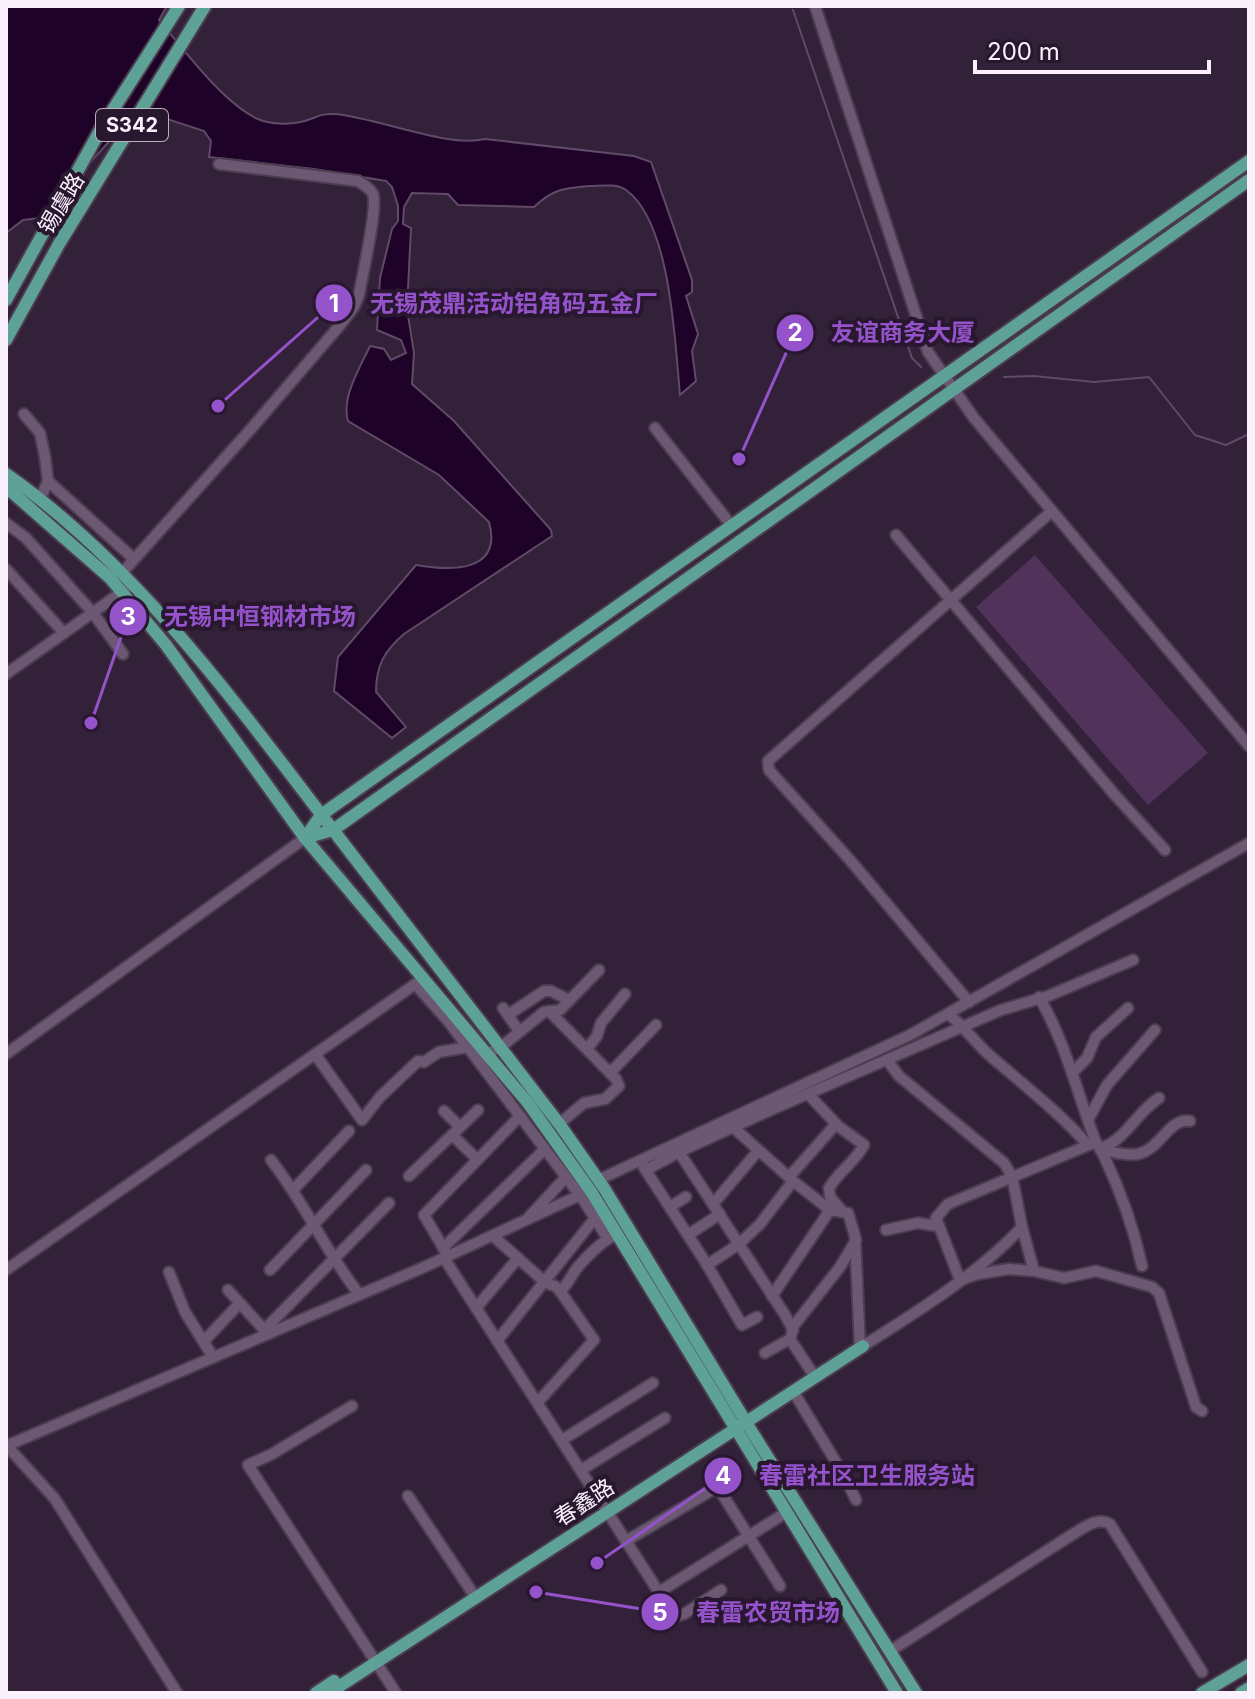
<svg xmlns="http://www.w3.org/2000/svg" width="1255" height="1699" font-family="Inter,'Noto Sans SC',sans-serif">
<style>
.green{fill:#51325b}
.water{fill:#1e0227;stroke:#604a67;stroke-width:2}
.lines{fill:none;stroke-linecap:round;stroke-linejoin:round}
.stream{stroke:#604a67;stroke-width:2}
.minor-casing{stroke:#4b3c50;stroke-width:14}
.major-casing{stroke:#4b3c50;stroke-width:16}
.minor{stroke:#6c5873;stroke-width:10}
.major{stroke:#5ea196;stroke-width:12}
.labels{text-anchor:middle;stroke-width:8;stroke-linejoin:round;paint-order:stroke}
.shield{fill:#28172e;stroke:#bbb0bf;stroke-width:2}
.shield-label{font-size:20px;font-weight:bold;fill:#faf1fd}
.street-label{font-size:22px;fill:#faf1fd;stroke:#28172e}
.leader{fill:none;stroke:#9453cb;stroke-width:3}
.callout-dot{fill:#9453cb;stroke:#28172e;stroke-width:3}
.mark-label{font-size:24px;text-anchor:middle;font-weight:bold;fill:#fff}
.callout-label{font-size:24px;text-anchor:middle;font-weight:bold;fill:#9453cb;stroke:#28172e;stroke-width:8;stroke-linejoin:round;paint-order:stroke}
</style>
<rect width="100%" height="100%" fill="#322138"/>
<polygon class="green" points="1035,555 1208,753 1148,805 976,607"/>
<path class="water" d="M 6,6 L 167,6 L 159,20 C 183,49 224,104 258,119 C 269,124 288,125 300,122 C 314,120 317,113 335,114 C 379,118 446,148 485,139 L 634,156 L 651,162 L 692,280 L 692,292 L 686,296 L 698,334 L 692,351 L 696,381 L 680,395 C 675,343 671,222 626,190 C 616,183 600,186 589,186 C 564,188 553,189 534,207 L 458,205 L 448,194 L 412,193 L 404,207 L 403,224 L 411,228 L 407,309 L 414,353 L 412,384 L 454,421 L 551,530 L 552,536 L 404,634 C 384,651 376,666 376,692 L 406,727 L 392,738 L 334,691 L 338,657 L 416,565 C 450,571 503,573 489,522 L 439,475 L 348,421 C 341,397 360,368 370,346 L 384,349 L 391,360 L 406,353 L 401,340 L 377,330 L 380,278 L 392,229 L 398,221 L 398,206 L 392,187 L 386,181 L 314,169 L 209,157 L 211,141 L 204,131 L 149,113 L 114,136 L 40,218 L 23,220 L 6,233 Z"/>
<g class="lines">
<g class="stream">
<polyline points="793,10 912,358 921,367"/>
<polyline points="1004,377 1034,376 1094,382 1149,377 1195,435 1226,445 1249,434"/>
</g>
<g class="minor-casing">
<g id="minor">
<polyline points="815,6 928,352 974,418 1249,746"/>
<polyline points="24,414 40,433 45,457 48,481 40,499"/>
<polyline points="655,428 731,525"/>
<polyline points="48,481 134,559"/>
<polyline points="6,523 26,538 93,613 123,654"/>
<polyline points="896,535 1114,794 1165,850"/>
<polyline points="6,569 64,633"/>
<path d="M 121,574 L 250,430 L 341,324 L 354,307 L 359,295 C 362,277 378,207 373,194 C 370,188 363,184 358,181 L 219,164"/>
<polyline points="6,674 126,589"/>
<polyline points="415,984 448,1021 582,1198 608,1239"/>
<path d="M 1039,997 C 1065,1041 1077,1092 1095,1140 C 1097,1145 1101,1150 1104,1156 C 1120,1190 1134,1229 1142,1266"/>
<polyline points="969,1002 850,860 769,770 768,761 1052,511"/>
<polyline points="503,1008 519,1031"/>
<polyline points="549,1011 616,1079 619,1086 605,1099 584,1103 559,1124"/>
<path d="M 948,1014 C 963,1025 973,1040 987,1053 C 1021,1083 1058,1111 1088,1145"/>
<polyline points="508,1015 544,991 551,991 569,1000"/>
<polyline points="587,1049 597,1036 601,1023 625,994"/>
<polyline points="6,1054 305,838"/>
<polyline points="315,1054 362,1120 380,1097 418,1061 424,1062 439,1052 468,1047"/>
<polyline points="482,1056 501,1047 544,1012 560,1010 599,970"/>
<polyline points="610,1073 656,1025"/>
<polyline points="1072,1073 1087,1058 1096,1037 1128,1008"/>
<path d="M 809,1095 L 838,1126 L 864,1145 C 855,1162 839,1171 829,1188 L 830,1197 L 842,1211"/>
<polyline points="444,1111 460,1127"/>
<polyline points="1089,1118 1107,1085 1155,1030"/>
<polyline points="733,1127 793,1181 830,1210 848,1213 855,1236 860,1348"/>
<polyline points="452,1135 477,1159"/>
<polyline points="1096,1142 948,1204 936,1218 960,1280 978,1274 1009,1269 1034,1271 1064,1278 1096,1271 1152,1287 1159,1293 1196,1407 1202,1411"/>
<path d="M 1102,1148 C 1126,1139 1137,1112 1159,1098"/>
<path d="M 1100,1149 C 1112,1152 1126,1156 1138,1154 C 1161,1149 1168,1118 1190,1121"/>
<polyline points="679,1152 785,1315 793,1330 790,1339 815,1377"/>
<path d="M 271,1160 C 304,1202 326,1252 359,1294"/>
<polyline points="643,1166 706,1263 742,1325 757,1317"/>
<polyline points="646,1170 679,1152 773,1109 1001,1010 1048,996 1133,960"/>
<polyline points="409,1176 478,1110"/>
<polyline points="790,1176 836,1124"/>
<polyline points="598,1180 910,1035 1249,843"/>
<polyline points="293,1190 349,1131"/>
<polyline points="713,1204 758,1151"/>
<polyline points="670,1207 686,1197"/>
<polyline points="529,1217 566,1177"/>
<polyline points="1022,1227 1034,1271"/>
<polyline points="886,1230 918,1223 938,1226"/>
<polyline points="688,1235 720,1214"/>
<path d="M 493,1236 L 546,1283 L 555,1286 L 560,1291 C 568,1285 569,1279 575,1271 C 582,1261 601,1242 613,1236"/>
<polyline points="443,1248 545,1149"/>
<polyline points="448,1256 424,1215 520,1116"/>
<polyline points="444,1258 671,1611 676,1616 684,1614 721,1590"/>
<polyline points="707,1265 739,1244 760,1224 793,1181"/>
<polyline points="6,1270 424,978"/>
<polyline points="270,1270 366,1170"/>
<polyline points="169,1272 185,1312 213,1357"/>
<polyline points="228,1290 267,1333 269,1325 389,1203"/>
<polyline points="772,1296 830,1210"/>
<polyline points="476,1308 518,1258"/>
<polyline points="792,1328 840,1267 856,1240"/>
<polyline points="204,1341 239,1304"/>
<polyline points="497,1341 595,1218"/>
<path d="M 863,1346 C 918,1311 977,1275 1022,1227 L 1012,1176 L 1004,1163 L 899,1076 L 887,1060"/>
<polyline points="765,1353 790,1339"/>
<polyline points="793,1391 845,1477 856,1500"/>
<polyline points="538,1402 594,1340 560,1291"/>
<polyline points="352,1406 272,1454 248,1465 396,1693"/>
<polyline points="562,1440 653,1383"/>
<polyline points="6,1446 422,1268 580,1195"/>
<polyline points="7,1446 55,1499 177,1693"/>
<polyline points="581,1470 665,1418"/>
<polyline points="408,1496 476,1598"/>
<polyline points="626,1541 714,1489 719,1489 780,1586"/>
<polyline points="659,1592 787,1512"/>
<path d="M 890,1651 L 1070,1536 C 1082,1529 1097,1516 1110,1524 L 1202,1672"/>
</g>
</g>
<g class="major-casing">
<g id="major">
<polyline points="6,300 102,127 179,6"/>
<polyline points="6,340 59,244 205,6"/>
<path d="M 6,474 C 134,563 236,703 330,826 C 406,926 484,1025 560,1125 L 604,1188 L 752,1432 L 916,1693"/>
<polyline points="6,487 110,578 166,645 305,838 528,1103 592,1193 897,1693"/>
<polyline points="305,838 321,815 1249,161"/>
<polyline points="305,838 333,830 1249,180"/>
<polyline points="316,1693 334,1681"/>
<polyline points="329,1693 863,1346"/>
<polyline points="1202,1693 1249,1665"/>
<polyline points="1241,1693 1249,1688"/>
</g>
</g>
<use href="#minor" class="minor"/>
<use href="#major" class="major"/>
</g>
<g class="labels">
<rect class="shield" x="96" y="109" width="72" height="32" rx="6"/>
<g class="shield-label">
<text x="132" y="132">S342</text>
</g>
<g class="street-label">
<text transform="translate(61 203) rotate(-59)" y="8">锡虞路</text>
<text transform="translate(584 1502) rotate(-33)" y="8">春鑫路</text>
</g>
</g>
<path class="leader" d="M218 406L334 303M739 459L795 333M91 723L128 617M597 1563L723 1476M536 1592L660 1612"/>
<g class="callout-dot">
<circle cx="218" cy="406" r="8"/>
<circle cx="739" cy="459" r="8"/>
<circle cx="91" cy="723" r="8"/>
<circle cx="597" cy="1563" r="8"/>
<circle cx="536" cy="1592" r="8"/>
<circle cx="334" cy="303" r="20"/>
<circle cx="795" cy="333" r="20"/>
<circle cx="128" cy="617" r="20"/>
<circle cx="723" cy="1476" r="20"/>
<circle cx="660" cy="1612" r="20"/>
</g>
<g class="mark-label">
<text x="334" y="312">1</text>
<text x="795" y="341">2</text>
<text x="128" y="625">3</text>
<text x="723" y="1484">4</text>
<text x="660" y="1621">5</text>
</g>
<g class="callout-label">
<text x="514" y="312">无锡茂鼎活动铝角码五金厂</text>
<text x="903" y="341">友谊商务大厦</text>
<text x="260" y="625">无锡中恒钢材市场</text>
<text x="867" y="1484">春雷社区卫生服务站</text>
<text x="768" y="1621">春雷农贸市场</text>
</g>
<rect width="1255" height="1699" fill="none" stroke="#faf1fd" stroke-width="16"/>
<path d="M975 60v12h234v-12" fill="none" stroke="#faf1fd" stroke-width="4"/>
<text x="987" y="60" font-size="24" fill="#faf1fd" stroke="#28172e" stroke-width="6" paint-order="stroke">200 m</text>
</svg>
